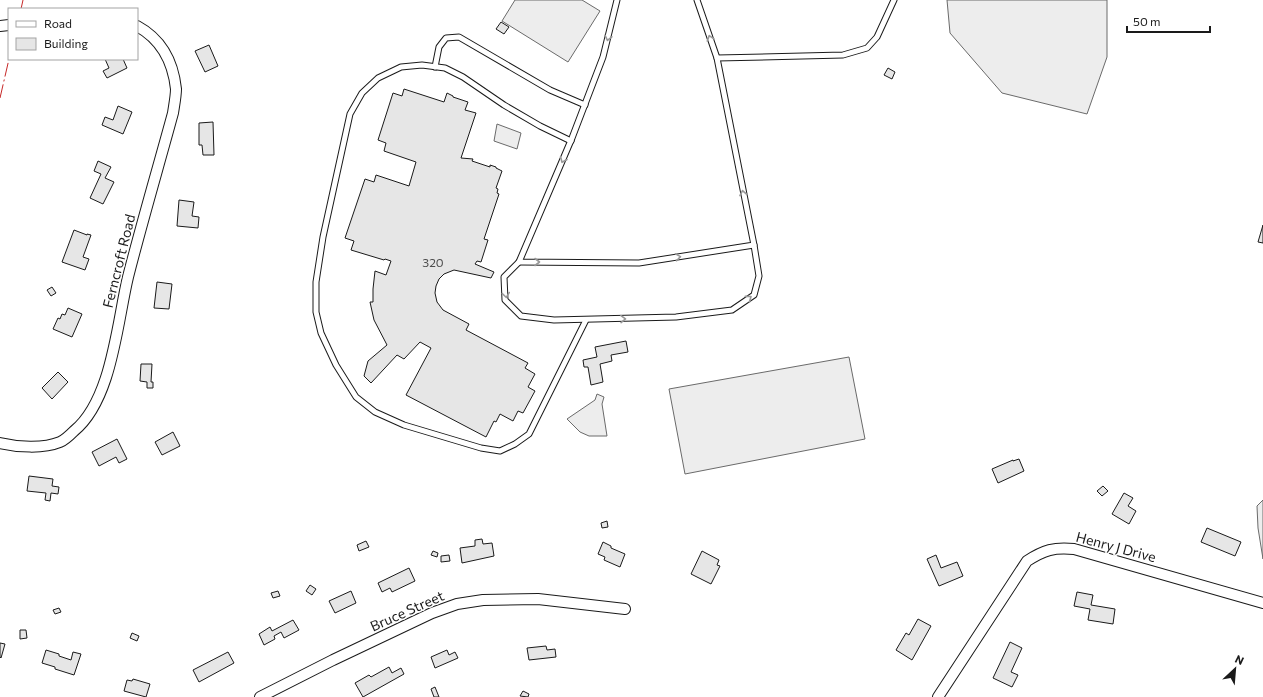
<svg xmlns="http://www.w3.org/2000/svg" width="1263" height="697" font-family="Commissioner,sans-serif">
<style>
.built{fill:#ededed;stroke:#6a6a6a}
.building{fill:#e6e6e6;stroke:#1a1a1a}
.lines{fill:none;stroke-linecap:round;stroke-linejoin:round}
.lane-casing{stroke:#1a1a1a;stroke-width:7}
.street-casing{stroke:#1a1a1a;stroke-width:12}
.lane{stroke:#fff;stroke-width:5}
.street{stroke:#fff;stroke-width:10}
.power{stroke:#c62828;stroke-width:1;stroke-dasharray:14 3 2 3;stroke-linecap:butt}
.oneway{stroke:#989898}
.labels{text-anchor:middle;stroke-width:3;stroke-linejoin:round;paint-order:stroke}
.number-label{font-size:12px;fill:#4d4d4d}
.street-label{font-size:14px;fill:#1a1a1a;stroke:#fff}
</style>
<rect width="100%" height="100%" fill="#fff"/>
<g class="built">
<polygon points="515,0 582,0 600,11 568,62 502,21"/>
<polygon points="947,0 1107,0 1107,57 1087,114 1002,93 950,33"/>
<polygon points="497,124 521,133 517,149 494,141"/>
<polygon points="849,357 865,439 685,474 669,389"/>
<polygon points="597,394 604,397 602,404 607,436 589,436 580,432 567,419 595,400"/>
<polygon points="1263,500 1263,559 1258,528 1257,506"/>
</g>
<g class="building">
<polygon points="501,22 509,27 504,34 496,29"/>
<polygon points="209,45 218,66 205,72 195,51"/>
<polygon points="105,59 123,59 127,68 107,78 103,71 109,68"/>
<polygon points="888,68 895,72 892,79 884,75"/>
<polygon points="404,89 444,102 447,93 453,96 453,97 468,102 465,110 476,113 461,158 473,159 472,161 490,167 490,165 496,167 496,168 502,171 496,188 498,189 497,193 499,194 484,239 488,240 481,262 477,261 475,264 494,272 491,278 454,270 444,274 439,279 436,286 435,293 437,302 443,310 469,324 466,330 528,363 525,368 535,374 528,387 535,391 523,413 518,411 513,421 500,414 496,422 494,421 486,437 406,395 431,348 420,342 404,359 397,355 371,383 364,376 368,361 387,345 374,320 370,302 373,302 373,289 375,271 386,275 391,261 385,259 384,260 351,250 354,241 345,238 365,179 374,182 376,175 409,186 416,162 384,151 386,143 378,140 393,93 402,96"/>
<polygon points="118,106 132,112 123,134 102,125 105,117 113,120"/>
<polygon points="213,122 214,155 203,155 202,145 199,145 199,123"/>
<polygon points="98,161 111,167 105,178 114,182 103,204 90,198 101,174 94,171"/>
<polygon points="179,200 194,202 192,216 199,217 198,228 177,226"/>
<polygon points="1263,225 1263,243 1258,242"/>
<polygon points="74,230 87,235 87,234 91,235 83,257 89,259 85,270 62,262"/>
<polygon points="157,282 172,284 169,309 154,308"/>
<polygon points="52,287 56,293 51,296 47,290"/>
<polygon points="68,308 82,314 72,337 53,329 58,318 60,319 62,314 65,315"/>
<polygon points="626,341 628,352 611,355 612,361 600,364 603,382 591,385 588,367 584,367 583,360 597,357 595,347"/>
<polygon points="141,364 152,364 151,382 153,382 153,388 147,388 147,382 140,381"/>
<polygon points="58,372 68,382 52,399 42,388"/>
<polygon points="173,432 180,446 162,455 155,442"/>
<polygon points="117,439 127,459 119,463 116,457 99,466 92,452"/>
<polygon points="1019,459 1024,471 998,483 992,469 1013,460 1013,461"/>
<polygon points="29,476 53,479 52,486 59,487 58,494 51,493 50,501 45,500 46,493 27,491"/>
<polygon points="1103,486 1108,491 1102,496 1097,491"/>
<polygon points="1124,493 1133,498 1128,506 1136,511 1129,524 1112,514"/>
<polygon points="607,521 608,527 602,528 601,523"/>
<polygon points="1207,528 1241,542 1235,556 1201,542"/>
<polygon points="482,539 483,544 492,543 494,556 462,563 460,548 475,546 475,540"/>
<polygon points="366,541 369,547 359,551 357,545"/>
<polygon points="603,542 611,546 611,548 625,554 620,567 604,560 605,557 598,554"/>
<polygon points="433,551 438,553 437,557 431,555"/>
<polygon points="702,551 719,560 717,565 720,566 711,584 691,574"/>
<polygon points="449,555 450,561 441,562 441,556"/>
<polygon points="936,555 941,568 957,562 963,576 939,586 927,559"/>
<polygon points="409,568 415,581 392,592 390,588 382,592 378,583"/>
<polygon points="310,585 316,589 312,595 306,591"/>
<polygon points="278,591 280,596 273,598 271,593"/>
<polygon points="351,591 356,603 335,613 329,601"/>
<polygon points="1077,592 1093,595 1091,605 1115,609 1113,624 1088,620 1090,609 1074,606"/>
<polygon points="59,608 61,612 55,614 53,610"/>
<polygon points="918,619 931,626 912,660 896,650 906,633 909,635"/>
<polygon points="293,620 299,630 284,638 281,632 274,636 275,639 264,645 259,634 270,627 272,631"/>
<polygon points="20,630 26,630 27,638 20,639"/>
<polygon points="132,633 139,636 137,641 130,638"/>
<polygon points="1010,642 1022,648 1011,672 1018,675 1012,687 993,678"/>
<polygon points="0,643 5,644 1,658 0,657"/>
<polygon points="546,646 547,650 555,649 556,657 529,660 527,648"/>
<polygon points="46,650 59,654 59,656 71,660 73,652 81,654 74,675 55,669 55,667 42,663"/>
<polygon points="447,650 449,655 455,652 458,658 435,668 431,657"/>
<polygon points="228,652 234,663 199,682 193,670"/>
<polygon points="389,667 392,673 401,668 404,674 363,697 355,683 369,675 371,677"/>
<polygon points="133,679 150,684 146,697 124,691 127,680 132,681"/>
<polygon points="435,687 439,697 434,697 431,689"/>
<polygon points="523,691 529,694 528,697 520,696"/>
</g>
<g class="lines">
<g class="lane-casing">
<g id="lane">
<polyline points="617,0 603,57 572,138 519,262 639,263 754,245 717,58 697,0"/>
<polyline points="717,58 843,55 867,48 877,37 894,0"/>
<polyline points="435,67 439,47 446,38 459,37 550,90 585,105"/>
<polyline points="571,141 540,126 504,105 463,77 445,68 422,65 401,67 378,78 362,93 350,114 323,237 316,282 316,312 321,333 336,365 356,397 375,412 404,425 481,448 500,451 515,444 529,434 586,320"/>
<polyline points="519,262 504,277 505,300 521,316 554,320 676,317 732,310 754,295 759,276 754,245"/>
</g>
</g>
<g class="street-casing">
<g id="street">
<polyline points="0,26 9,25"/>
<path d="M 0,443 C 17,447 43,449 60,442 C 65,440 70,435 74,431 C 112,400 117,323 128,277 C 142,222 158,168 173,113 C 174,106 176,96 176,89 C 173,61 161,39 137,26"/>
<polyline points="260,697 333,660 432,613 457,604 483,600 538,599 625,609"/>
<path d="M 938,697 L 1027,561 C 1044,550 1054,547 1074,549 L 1263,603"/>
</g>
</g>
<use href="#lane" class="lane"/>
<use href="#street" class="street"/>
<g class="power">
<polyline points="21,9 23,0"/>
<polyline points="0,98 9,59"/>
</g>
</g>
<defs><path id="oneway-chevron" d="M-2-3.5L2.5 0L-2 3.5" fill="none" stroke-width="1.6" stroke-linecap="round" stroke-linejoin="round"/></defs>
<g class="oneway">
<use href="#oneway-chevron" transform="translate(608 38) rotate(103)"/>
<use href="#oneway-chevron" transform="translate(710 38) rotate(-108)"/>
<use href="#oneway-chevron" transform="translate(563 160) rotate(113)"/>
<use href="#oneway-chevron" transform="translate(743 193) rotate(-101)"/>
<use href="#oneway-chevron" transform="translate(678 257) rotate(-9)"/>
<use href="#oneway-chevron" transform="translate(537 262)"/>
<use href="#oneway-chevron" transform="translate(506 295) rotate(82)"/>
<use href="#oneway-chevron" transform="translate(749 298) rotate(-37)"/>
<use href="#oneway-chevron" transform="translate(623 319) rotate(-1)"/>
</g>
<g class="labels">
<g class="number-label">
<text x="433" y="267">320</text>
</g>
<g class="street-label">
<text transform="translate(119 261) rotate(-76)" y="5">Ferncroft Road</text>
<text transform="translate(1116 547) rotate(15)" y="5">Henry J Drive</text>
<text transform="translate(407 611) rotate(-24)" y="5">Bruce Street</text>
</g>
</g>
<rect x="8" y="8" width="130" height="52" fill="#ffffff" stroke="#a3a3a3"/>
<rect x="16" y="21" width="20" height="6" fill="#ffffff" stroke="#a3a3a3"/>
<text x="44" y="28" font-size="12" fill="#1a1a1a">Road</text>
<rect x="16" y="38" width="20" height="12" fill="#e6e6e6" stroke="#a3a3a3"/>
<text x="44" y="48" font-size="12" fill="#1a1a1a">Building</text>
<g transform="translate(1235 669) rotate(26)" stroke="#ffffff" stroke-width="3" paint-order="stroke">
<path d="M0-3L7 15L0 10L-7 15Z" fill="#1a1a1a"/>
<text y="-6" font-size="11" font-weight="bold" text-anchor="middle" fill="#1a1a1a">N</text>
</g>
<path d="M1127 26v6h83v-6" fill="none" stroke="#1a1a1a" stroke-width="2"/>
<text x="1133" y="26" font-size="12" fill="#1a1a1a" stroke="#ffffff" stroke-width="3" paint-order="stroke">50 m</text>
</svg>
